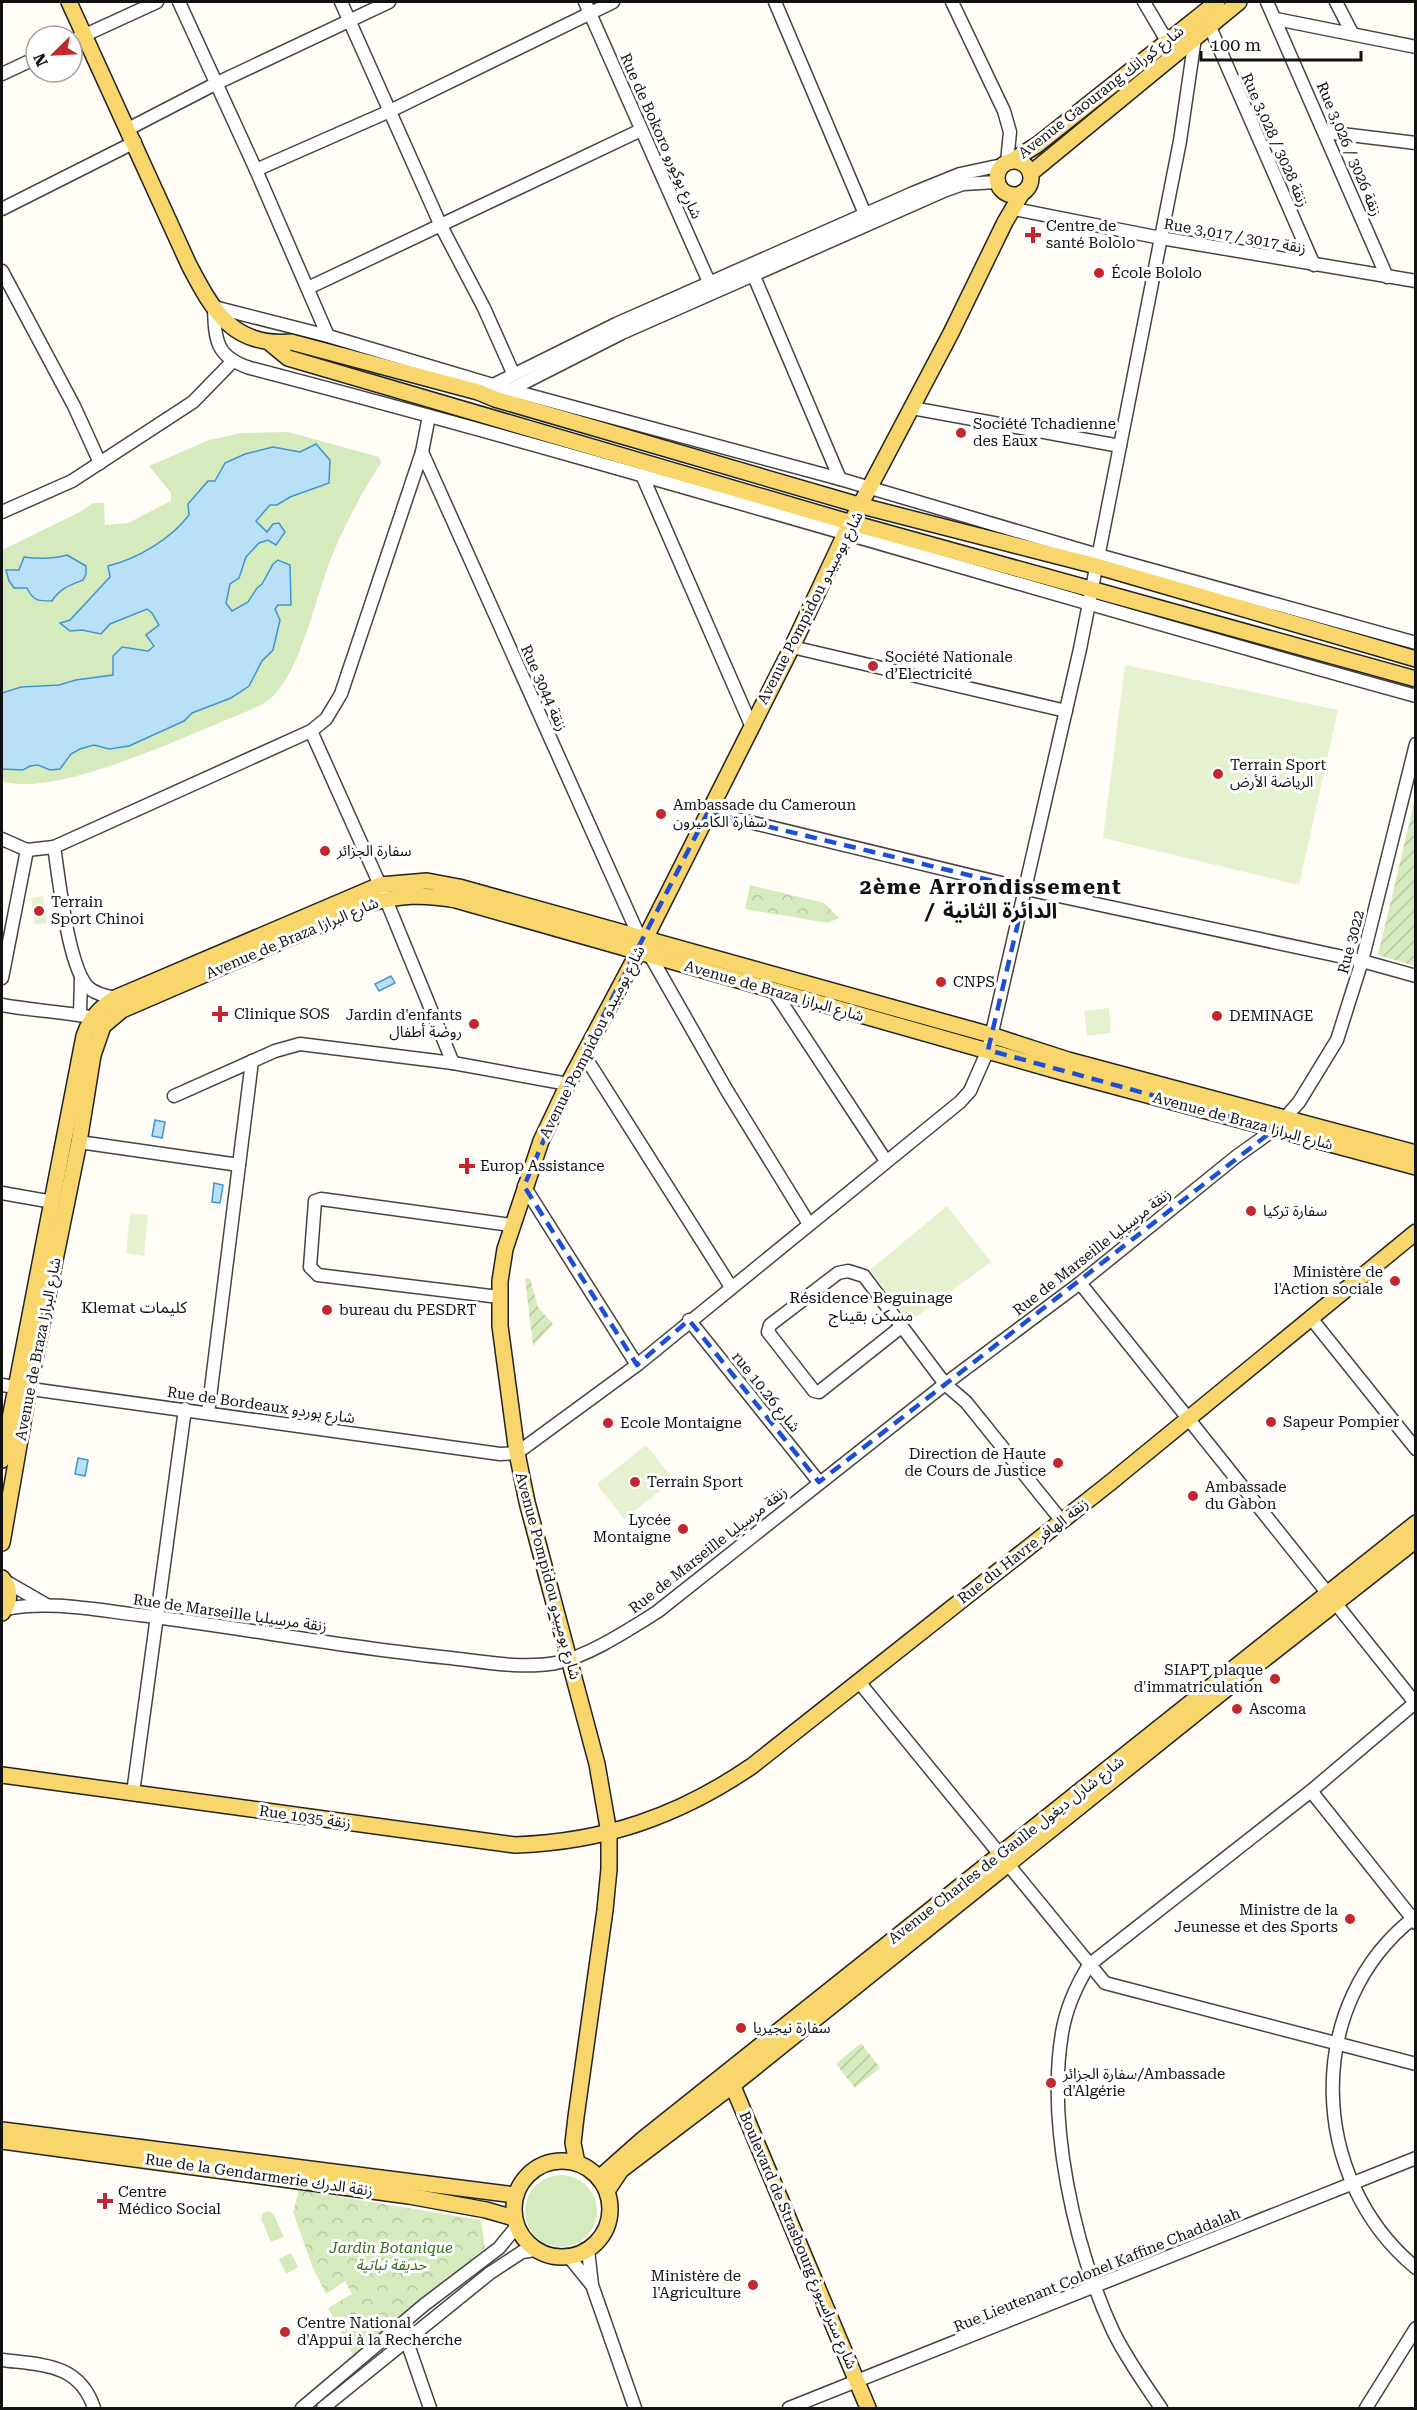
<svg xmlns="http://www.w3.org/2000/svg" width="1417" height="2410" font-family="'Roboto Serif','Noto Sans Arabic',serif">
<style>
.grass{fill:#d5ebbd}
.park{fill:url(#park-crowns)}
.garden{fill:url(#garden-furrows)}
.pitch{fill:#e6f2cf}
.water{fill:#b9e0f7;stroke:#3f96cf;stroke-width:1.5}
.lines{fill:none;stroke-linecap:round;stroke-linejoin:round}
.minor-casing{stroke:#444;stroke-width:15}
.major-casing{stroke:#222;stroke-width:18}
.minor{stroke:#fff;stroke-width:12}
.major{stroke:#f9d66b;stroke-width:15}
.marked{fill:none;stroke:#1d4ed8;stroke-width:4.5;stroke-dasharray:12 8;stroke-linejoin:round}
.poi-dot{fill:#c4262e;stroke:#fff;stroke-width:2}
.labels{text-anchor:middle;stroke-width:6;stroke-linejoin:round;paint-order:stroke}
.street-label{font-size:15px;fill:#111;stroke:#fff}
.poi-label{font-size:15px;fill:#111;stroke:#fff;text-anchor:start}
.park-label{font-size:15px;font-style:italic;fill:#2f6b1f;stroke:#fff}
.neighbourhood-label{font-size:16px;fill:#111;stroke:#fff}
.district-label{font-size:21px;font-weight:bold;letter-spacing:1.5px;fill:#111;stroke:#fff}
</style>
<defs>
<pattern id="park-crowns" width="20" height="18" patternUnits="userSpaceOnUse" patternTransform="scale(1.5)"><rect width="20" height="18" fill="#d5ebbd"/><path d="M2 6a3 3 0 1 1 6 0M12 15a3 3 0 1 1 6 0" fill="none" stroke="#b6c8a1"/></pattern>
<pattern id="garden-furrows" width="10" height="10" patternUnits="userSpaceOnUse" patternTransform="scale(1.5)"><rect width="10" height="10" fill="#d5ebbd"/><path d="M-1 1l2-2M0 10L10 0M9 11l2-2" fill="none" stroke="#b6c8a1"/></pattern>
</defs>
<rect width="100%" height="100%" fill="#fffdf5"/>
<g class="grass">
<path d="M 288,432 L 379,457 L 381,463 C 363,491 347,520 334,551 C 316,592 304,663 275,694 C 267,703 258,706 248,711 C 192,733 56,799 2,781 L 2,550 L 80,512 L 93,503 L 104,503 L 105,525 L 128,523 L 171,501 L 171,493 L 149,466 L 209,440 L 241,433 Z"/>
<circle cx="561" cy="2211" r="36"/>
<polygon points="269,2211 274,2215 284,2237 271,2242 261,2219 263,2213"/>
<polygon points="291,2253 298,2267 286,2274 279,2259"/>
</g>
<g class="park">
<polygon points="750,885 824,903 839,918 828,923 745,909"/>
<polygon points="299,2190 481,2220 485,2248 353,2355 328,2308 352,2294 345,2281 326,2294 313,2268 293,2212"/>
</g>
<g class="garden">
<polygon points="1415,799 1415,966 1378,955"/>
<polygon points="525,1278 530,1279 538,1307 553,1324 533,1346"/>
<polygon points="861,2043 880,2068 855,2088 836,2064"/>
</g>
<g class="pitch">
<polygon points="1125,665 1338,710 1299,885 1103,838"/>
<polygon points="43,896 47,923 35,925 31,898"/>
<polygon points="1109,1008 1111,1033 1087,1036 1084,1011"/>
<polygon points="947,1206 991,1262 909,1322 870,1270"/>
<polygon points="130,1213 148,1215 144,1256 126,1253"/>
<polygon points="646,1445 674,1480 624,1519 597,1484"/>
</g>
<g class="water">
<path d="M 316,444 L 330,460 L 329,483 L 290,497 L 277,505 L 270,505 L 256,521 L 267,532 L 273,524 L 279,523 L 285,532 L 276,545 L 268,540 L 259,543 L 246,557 L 239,578 L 230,584 L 226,603 L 232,611 L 248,602 L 257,588 L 262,584 L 273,564 L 278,560 L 290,565 L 291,605 L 278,605 L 275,609 L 280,620 L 273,650 L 262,661 L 249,686 L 231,698 L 192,713 L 184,721 L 129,746 L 109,749 L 94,745 L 80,749 L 71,754 L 60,769 L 50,770 L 38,765 L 30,766 L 23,770 L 2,769 L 2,693 L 21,687 L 59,685 L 76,680 L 113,675 L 113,656 L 122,647 L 148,651 L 154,646 L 146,635 L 159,625 L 152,613 L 147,609 L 110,624 L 101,634 L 82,630 L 70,631 L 60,623 L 70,620 L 110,577 L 108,566 C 137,559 171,539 189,515 L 188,504 L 208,481 L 215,481 L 225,463 L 245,454 L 273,447 L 300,452 Z"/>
<path d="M 67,555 L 86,566 L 86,574 L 83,580 C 70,585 59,589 52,601 C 38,601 33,601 27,588 L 14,588 L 9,581 L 6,570 L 19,570 L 24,557 C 38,559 52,559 67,555 Z"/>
<polygon points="391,976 395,983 379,991 375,984"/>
<polygon points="155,1120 165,1122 162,1138 152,1136"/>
<polygon points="214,1183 223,1185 220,1203 212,1202"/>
<polygon points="78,1458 88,1460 85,1476 75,1474"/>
</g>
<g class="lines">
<g class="minor-casing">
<g id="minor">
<polyline points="179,2 256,170 328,336"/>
<polyline points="341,2 441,226 484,308 513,373"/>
<polyline points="585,2 709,282"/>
<polyline points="775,2 865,214"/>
<polyline points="952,2 1004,111 1010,132 1007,162"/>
<polyline points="1144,2 1167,41"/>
<polyline points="1267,2 1387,277"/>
<polyline points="1336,2 1352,33"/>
<polyline points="1276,19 1416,47"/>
<polyline points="1210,27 1314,265"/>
<polyline points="72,41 157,2"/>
<polyline points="2,74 36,58"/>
<polyline points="128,129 215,84 389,2"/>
<polyline points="1325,132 1416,143"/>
<polyline points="256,170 390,111 613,2"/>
<polyline points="2,209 135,142"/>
<polyline points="1014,209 1161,238 1416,281"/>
<polyline points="2,271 74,406 100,463"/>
<polyline points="753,274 840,479"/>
<polyline points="308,288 641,130"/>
<polyline points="489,387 616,324 913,193 960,174 1002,165"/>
<polyline points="506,392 622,333 946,190 963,184 997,182"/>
<polyline points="912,408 1120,446"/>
<polyline points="422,452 639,936 726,1089 809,1224"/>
<polyline points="642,475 751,725"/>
<polyline points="2,512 72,481 193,402 232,362"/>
<path d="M 1416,643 L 1098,555 L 840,479 L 510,390 L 328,336 L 214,307 C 215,341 216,357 250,368 C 641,470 1026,589 1416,696"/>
<polyline points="792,647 1066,711"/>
<polyline points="311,731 380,885 453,1063"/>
<polyline points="708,812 1026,889 1362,961 1416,976"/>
<polyline points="2,839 27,850 54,847 311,731 326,719 341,694 422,452 429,416"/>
<path d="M 54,847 C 59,877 68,969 89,988 C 96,994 106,996 115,998"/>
<polyline points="2,978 27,850"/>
<polyline points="774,991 886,1161"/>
<path d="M 2,1005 C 35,1011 68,1012 101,1019"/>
<polyline points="80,1014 81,978"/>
<polyline points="584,1055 731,1287"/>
<polyline points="174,1096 275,1051 300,1044 453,1063 568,1084"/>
<polyline points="79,1142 239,1165"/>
<polyline points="524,1186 637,1365"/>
<polyline points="2,1193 53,1202"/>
<polyline points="1080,1283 1416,1704"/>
<polyline points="499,1297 318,1275 310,1267 315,1201 321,1199 511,1225"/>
<polyline points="1310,1317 1416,1449"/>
<polyline points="689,1320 819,1482"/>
<polyline points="901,1327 819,1392 814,1391 768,1332 770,1325 838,1273 848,1271 864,1276 945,1384 966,1402 1061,1520"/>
<polyline points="2,1385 500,1454 517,1453 637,1365 960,1102 970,1091 988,1050 1080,649 1180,141 1195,38"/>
<polyline points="208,1413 252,1061"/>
<polyline points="5,1581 45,1604"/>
<path d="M 5,1609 C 50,1600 95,1610 140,1615 C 244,1628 347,1648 451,1658 C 485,1662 522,1669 556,1663 C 589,1656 628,1630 657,1612 L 945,1384 L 1080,1283 L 1237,1156 L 1275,1129 L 1285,1118 L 1299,1102 L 1337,1040 L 1362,961 L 1416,744"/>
<polyline points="859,1682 1105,1983 1416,2064"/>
<polyline points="1311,1791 1416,1923"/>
<polyline points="133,1793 185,1409"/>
<path d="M 1416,1916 C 1302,2003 1308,2179 1416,2268"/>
<polyline points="588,2250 592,2285 635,2408"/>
<polyline points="569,2257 591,2284"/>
<polyline points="405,2336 430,2408"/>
<path d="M 2,2360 C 42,2365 79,2363 94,2408"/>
<polyline points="302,2408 424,2305 499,2248 517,2226"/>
<polyline points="323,2408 490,2273 522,2252 535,2250"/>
<polyline points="789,2408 1416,2158"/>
<path d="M 1161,2408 C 1144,2383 1126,2358 1113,2331 C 1074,2247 1047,2124 1062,2033 C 1066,2009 1076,1986 1089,1965 L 1311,1791 L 1416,1702"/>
<polyline points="1366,2408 1416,2328"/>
</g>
</g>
<g class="major-casing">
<g id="major">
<path d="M 69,2 L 189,265 C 213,311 233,347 291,342 L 478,392 L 495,399 L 862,506 L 1096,566 L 1416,659"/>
<polyline points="1013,160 1037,145 1217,2"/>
<circle cx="1014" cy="178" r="17"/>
<polyline points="1031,173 1239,2"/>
<polyline points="271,344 288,358 852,523 1416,679"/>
<path d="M 2,1460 L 84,1036 C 90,1018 100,1008 115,998 L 380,885 L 427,881 L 459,887 L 991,1035 L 1068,1060 L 1416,1153"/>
<path d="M 2,1543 L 29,1388 L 79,1142 L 93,1055 L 103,1026 L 122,1010 L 368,904 C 401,895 422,894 456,900 L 1065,1073 L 1416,1167"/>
<path d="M 2,1578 C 11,1588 11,1602 2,1613"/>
<path d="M 2,1775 L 515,1845 C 604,1842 679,1816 752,1766 L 1111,1482 L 1416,1232"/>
<polyline points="729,2077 868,2408"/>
<polyline points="2,2130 515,2195"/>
<polyline points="2,2141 409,2196 486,2210 514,2218"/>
<circle cx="562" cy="2209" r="48"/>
<polyline points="577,2163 573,2143 576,2117 605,1910 609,1869 609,1833 597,1764 527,1502 517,1453 500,1326 500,1281 505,1249 541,1141 568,1084 643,943 792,647 845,534 951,333 1005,222 1022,193"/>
<polyline points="599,2178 643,2139 727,2072 1416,1523"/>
<polyline points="607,2191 621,2170 733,2085 1220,1694 1416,1540"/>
</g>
</g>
<use href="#minor" class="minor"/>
<use href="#major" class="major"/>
</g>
<path class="marked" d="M 708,812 L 1026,889 L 988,1050 L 1275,1129 L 819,1482 L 689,1320 L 637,1365 L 524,1186 L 568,1084 Z"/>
<g class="poi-dot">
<path d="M1030 226h6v6h6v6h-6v6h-6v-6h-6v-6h6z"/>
<circle cx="1099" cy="273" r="6"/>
<circle cx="961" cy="433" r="6"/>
<circle cx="873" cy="666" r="6"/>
<circle cx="1218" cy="774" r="6"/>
<circle cx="661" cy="814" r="6"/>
<circle cx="325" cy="851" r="6"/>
<circle cx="39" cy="911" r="6"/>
<circle cx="941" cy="982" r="6"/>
<path d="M217 1005h6v6h6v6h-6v6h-6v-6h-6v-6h6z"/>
<circle cx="1217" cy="1016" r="6"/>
<circle cx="474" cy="1024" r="6"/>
<path d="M464 1157h6v6h6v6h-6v6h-6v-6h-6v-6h6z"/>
<circle cx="1251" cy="1211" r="6"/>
<circle cx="1395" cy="1281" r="6"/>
<circle cx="327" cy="1310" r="6"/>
<circle cx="1271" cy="1422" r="6"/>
<circle cx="608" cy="1423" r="6"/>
<circle cx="1058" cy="1463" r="6"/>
<circle cx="635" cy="1482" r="6"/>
<circle cx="1193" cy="1496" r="6"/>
<circle cx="683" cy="1529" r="6"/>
<circle cx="1275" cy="1679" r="6"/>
<circle cx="1237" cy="1709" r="6"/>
<circle cx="1350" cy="1919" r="6"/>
<circle cx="741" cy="2028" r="6"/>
<circle cx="1051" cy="2083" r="6"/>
<path d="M102 2192h6v6h6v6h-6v6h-6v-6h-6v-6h6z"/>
<circle cx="753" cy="2285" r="6"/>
<circle cx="285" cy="2332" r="6"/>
</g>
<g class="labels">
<g class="street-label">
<text transform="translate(1101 92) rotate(-38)" y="5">Avenue Gaourang شارع كورانك</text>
<text transform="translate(661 136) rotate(66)" y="5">Rue de Bokoro شارع بوكورو</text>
<text transform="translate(1275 140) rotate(66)" y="5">Rue 3,028 / زنقة 3028</text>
<text transform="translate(1349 149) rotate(67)" y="5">Rue 3,026 / زنقة 3026</text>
<text transform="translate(1235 236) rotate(10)" y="5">Rue 3,017 / زنقة 3017</text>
<text transform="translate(810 608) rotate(-63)" y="5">Avenue Pompidou شارع بومبيدو</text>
<text transform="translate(544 688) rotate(66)" y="5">Rue 3044 زنقة</text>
<text transform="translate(292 938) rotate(-23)" y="5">Avenue de Braza شارع البرازا</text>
<text transform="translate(1351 942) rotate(-75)" y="5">Rue 3022</text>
<text transform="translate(774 991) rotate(16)" y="5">Avenue de Braza شارع البرازا</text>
<text transform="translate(592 1042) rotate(-63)" y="5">Avenue Pompidou شارع بومبيدو</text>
<text transform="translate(1243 1121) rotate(15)" y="5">Avenue de Braza شارع البرازا</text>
<text transform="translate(1092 1252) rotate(-38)" y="5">Rue de Marseille زنقة مرسيليا</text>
<text transform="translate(38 1349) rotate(-79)" y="5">Avenue de Braza شارع البرازا</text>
<text transform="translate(766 1392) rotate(51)" y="5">rue 10.26 شارع</text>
<text transform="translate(261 1405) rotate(8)" y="5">Rue de Bordeaux شارع بوردو</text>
<text transform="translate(708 1550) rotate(-38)" y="5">Rue de Marseille زنقة مرسيليا</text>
<text transform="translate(1023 1551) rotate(-38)" y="5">Rue du Havre زنقة الهافر</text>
<text transform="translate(548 1576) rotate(75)" y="5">Avenue Pompidou شارع بومبيدو</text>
<text transform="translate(230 1613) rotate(8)" y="5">Rue de Marseille زنقة مرسيليا</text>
<text transform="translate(305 1817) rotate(8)" y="5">Rue 1035 زنقة</text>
<text transform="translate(1006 1850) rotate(-38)" y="5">Avenue Charles de Gaulle شارع شارل ديغول</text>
<text transform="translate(259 2175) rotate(8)" y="5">Rue de la Gendarmerie زنقة الدرك</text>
<text transform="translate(798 2240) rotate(67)" y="5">Boulevard de Strasbourg شارع ستراسبورغ</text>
<text transform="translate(1097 2270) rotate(-22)" y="5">Rue Lieutenant Colonel Kaffine Chaddalah</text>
</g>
<g class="poi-label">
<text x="1046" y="231">Centre de<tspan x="1046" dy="17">santé Bololo</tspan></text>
<text x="1111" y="278">École Bololo</text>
<text x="973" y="429">Société Tchadienne<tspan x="973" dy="17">des Eaux</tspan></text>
<text x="885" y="662">Société Nationale<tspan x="885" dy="17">d’Electricité</tspan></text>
<text x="1230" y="770">Terrain Sport<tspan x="1230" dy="17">الرياضة الأرض</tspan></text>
<text x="673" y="810">Ambassade du Cameroun<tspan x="673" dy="17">سفارة الكاميرون</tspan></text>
<text x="337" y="856">سفارة الجزائر</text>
<text x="51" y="907">Terrain<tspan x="51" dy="17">Sport Chinoi</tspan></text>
<text x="953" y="987">CNPS</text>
<text x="234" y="1019">Clinique SOS</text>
<text x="462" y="1020" text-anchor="end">Jardin d'enfants<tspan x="462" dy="17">روضة أطفال</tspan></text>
<text x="1229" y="1021">DEMINAGE</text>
<text x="480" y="1171">Europ Assistance</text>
<text x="1263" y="1216">سفارة تركيا</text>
<text x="1383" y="1277" text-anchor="end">Ministère de<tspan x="1383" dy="17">l'Action sociale</tspan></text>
<text x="339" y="1315">bureau du PESDRT</text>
<text x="1283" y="1427">Sapeur Pompier</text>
<text x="620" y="1428">Ecole Montaigne</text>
<text x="1046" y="1459" text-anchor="end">Direction de Haute<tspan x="1046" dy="17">de Cours de Justice</tspan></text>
<text x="647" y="1487">Terrain Sport</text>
<text x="1205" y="1492">Ambassade<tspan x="1205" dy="17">du Gabon</tspan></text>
<text x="671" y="1525" text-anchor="end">Lycée<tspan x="671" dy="17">Montaigne</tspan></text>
<text x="1263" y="1675" text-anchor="end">SIAPT plaque<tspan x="1263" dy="17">d'immatriculation</tspan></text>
<text x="1249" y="1714">Ascoma</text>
<text x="1338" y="1915" text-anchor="end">Ministre de la<tspan x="1338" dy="17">Jeunesse et des Sports</tspan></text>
<text x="753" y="2033">سفارة نيجيريا</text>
<text x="1063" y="2079">سفارة الجزائر/Ambassade<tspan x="1063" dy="17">d'Algérie</tspan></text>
<text x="118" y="2197">Centre<tspan x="118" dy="17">Médico Social</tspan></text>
<text x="741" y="2281" text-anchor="end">Ministère de<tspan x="741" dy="17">l'Agriculture</tspan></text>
<text x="297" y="2328">Centre National<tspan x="297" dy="17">d'Appui à la Recherche</tspan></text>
</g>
<g class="park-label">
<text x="391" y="2253">Jardin Botanique<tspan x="391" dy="17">حديقة نباتية</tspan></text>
</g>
<g class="neighbourhood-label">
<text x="871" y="1303">Résidence Beguinage<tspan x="871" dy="18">مسكن بقيناج</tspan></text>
<text x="134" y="1313">Klemat كليمات</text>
</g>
<g class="district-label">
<text x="991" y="894">2ème Arrondissement<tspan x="991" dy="24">/ الدائرة الثانية</tspan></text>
</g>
</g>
<rect width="1417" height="2410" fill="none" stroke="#111111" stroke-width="6"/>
<g transform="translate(54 54) rotate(246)"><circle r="28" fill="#ffffff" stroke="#a0a0a0" stroke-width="1.5"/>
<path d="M0-4.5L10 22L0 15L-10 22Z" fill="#c4262e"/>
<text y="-9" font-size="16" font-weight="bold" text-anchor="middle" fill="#111111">N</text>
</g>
<path d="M1201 51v9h160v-9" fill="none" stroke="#111111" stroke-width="3"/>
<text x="1210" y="51" font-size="18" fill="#111111" stroke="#ffffff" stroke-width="4.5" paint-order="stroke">100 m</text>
</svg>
